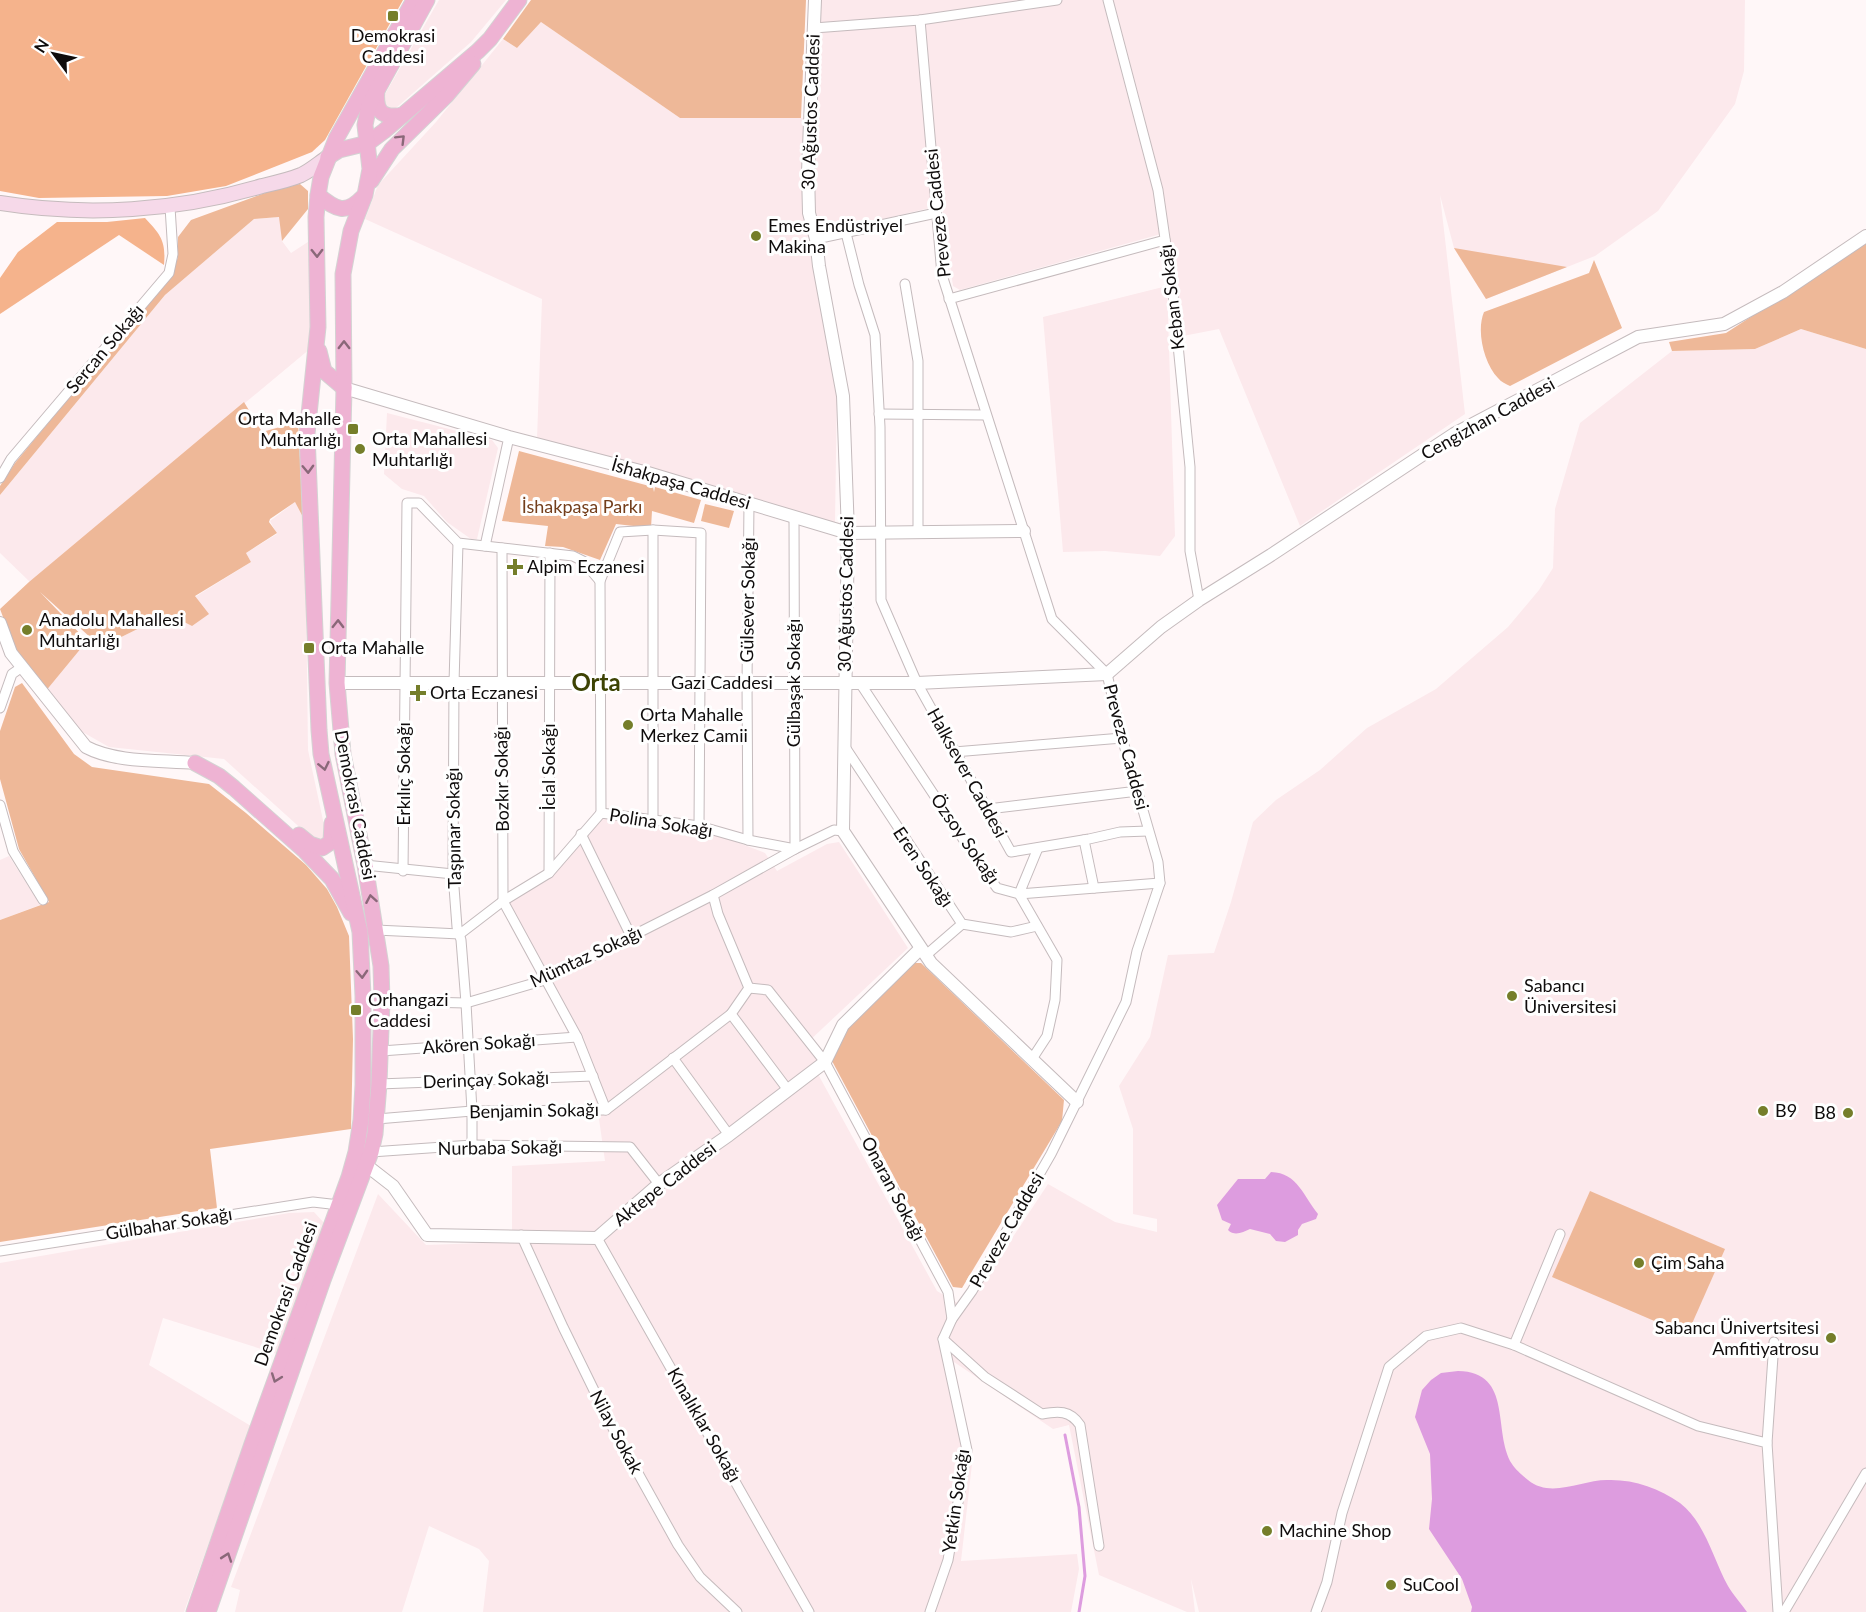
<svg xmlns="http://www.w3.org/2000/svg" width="1866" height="1612" font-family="Lato,sans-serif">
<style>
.built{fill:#fce9ec}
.green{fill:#eeb898}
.forest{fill:#f5b38c}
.water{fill:#dd9cdf}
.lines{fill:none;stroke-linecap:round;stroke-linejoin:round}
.stream{stroke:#dd9cdf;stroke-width:3}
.minor-casing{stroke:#c5bbbd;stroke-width:11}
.tertiary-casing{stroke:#c5bbbd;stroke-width:14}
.secondary-casing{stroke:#c5bbbd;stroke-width:16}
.primary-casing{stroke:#d4d3d3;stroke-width:17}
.minor{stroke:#fff;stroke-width:9}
.tertiary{stroke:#fff;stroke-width:12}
.secondary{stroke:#f6d9e9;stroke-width:14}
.primary{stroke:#eeb3d3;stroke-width:15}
.oneway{stroke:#8a6879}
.poi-dot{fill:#757e2a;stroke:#fff;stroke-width:2}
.labels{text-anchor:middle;stroke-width:6;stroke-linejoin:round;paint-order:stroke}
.poi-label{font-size:18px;fill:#0f0c0c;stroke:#fff;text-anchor:start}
.street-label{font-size:18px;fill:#0f0c0c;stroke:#fff}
.park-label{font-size:18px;fill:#733e1b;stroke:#fff}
.district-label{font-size:24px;font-weight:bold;fill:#3d4304;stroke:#fff}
</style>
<rect width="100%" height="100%" fill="#fff7f8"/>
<g class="built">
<polygon points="439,0 506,0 471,42 388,115 380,103"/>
<polygon points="821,0 1745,0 1744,71 1735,104 1658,211 1595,256 1486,299 1454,248 1440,195 1465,414 1300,526 1219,329 1183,336 1161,234 960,290 953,286 942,205 807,237 837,390 835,523 537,439 542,299 365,219 378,185 436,122 503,39 517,48 541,22 680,118 816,118"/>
<polygon points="280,217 282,241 291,253 314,238 311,348 30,582 0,553 0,495 165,295 254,219"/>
<polygon points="1167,286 1175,536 1160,556 1105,551 1063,552 1043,317"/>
<polygon points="1801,329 1866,349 1866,1612 1199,1612 1191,1579 1195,1612 1187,1612 1099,1575 1069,1425 1053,1429 954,1362 972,1464 961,1561 1077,1554 1079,1569 1071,1612 483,1612 489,1561 479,1549 429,1526 402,1612 235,1612 240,1590 231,1587 378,1194 426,1245 512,1242 512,1166 605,1161 597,1105 576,1047 500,900 547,870 598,813 700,828 765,853 777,871 827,844 839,842 908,948 807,1043 818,1060 813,1065 937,1291 966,1308 1048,1184 1115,1222 1157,1232 1157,1219 1133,1214 1133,1129 1119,1086 1150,1037 1168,955 1214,953 1231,902 1253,822 1276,800 1320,770 1367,728 1436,689 1508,627 1539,590 1553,568 1555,509 1580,423 1672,351 1755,349"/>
<polygon points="387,413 492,440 498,448 477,539 471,539 447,522 424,496 402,489 384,474"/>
<polygon points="295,502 303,514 306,591 308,750 327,839 317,843 224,759 109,747 79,730 45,692 87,641 101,647 168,614 192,626 195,597 251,562 246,553 277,534 270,521"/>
<polygon points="9,856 40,905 0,920 0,860"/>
<polygon points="314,1212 325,1224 277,1354 163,1318 149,1365 251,1426 184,1612 0,1612 0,1263 289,1213"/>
</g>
<g class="green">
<polygon points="531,0 806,0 801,118 680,118 541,22 517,48 503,39"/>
<polygon points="300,184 308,191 308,209 282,241 279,217 254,219 165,295 0,495 0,486 15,463 172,273 178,257 178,237 191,220 281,187"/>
<polygon points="1866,242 1866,349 1801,329 1755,349 1672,351 1669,342 1726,333"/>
<polygon points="1454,248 1567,267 1486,299"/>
<path d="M 1594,260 L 1622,328 L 1510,386 C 1506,384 1501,382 1498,378 C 1484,363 1476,331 1484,312 L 1589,273 Z"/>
<polygon points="244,402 262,432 298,422 303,517 295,502 270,519 269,522 277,533 246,553 251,562 195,596 209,614 192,626 168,614 101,647 40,592 87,641 45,692 15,649 0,609 29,582"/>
<polygon points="519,451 653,487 654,492 655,487 701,500 694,523 652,511 651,528 616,524 600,560 563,547 545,546 548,526 502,521"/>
<polygon points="705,504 734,511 729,528 701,521"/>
<polygon points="22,683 74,754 92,767 209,784 246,813 306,865 327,889 337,907 349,936 353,1039 351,1129 210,1149 217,1208 0,1242 0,920 49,902 19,849 0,779 0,731 15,687"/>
<polygon points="915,963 921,963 1064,1100 1062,1121 962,1288 953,1287 832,1061 845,1027"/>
<polygon points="1590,1191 1725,1249 1687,1335 1552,1277"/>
</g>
<g class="forest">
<polygon points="0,0 403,0 325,140 312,152 226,186 167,196 39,198 0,191"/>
<path d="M 145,218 C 161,235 166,241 164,265 L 119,235 L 0,314 L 0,278 L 18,252 L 57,222 L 107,222 Z"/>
</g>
<g class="water">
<path d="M 1271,1172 C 1298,1173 1303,1196 1318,1214 L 1316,1219 L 1302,1224 L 1298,1230 L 1298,1235 L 1285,1242 L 1276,1241 L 1270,1234 L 1250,1229 C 1243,1232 1235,1237 1228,1230 L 1231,1224 L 1222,1220 L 1217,1205 L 1238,1179 L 1265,1179 Z"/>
<path d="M 1458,1371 C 1514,1372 1492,1432 1512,1464 C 1515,1469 1523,1476 1528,1480 C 1551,1499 1581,1480 1607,1480 C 1633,1479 1659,1488 1680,1503 C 1705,1522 1713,1559 1728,1586 C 1733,1595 1741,1603 1747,1612 L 1471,1612 L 1472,1607 L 1462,1579 L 1429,1529 L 1432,1499 L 1430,1454 L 1415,1417 L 1422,1390 L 1431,1380 L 1441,1373 Z"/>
</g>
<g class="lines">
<polyline class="stream" points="1065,1435 1079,1507 1085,1576 1079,1612"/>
<g class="minor-casing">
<g id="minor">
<polyline points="1108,0 1158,190 1173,294 1190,467 1190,551 1199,600"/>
<polyline points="920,20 942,275 1052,619 1107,674 1122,738 1158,862 1160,883 1137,951 1126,1002 1051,1154 972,1291 952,1319 943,1339 967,1450 948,1560 930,1612"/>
<polyline points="814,28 920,20 1057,0"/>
<polyline points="846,233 859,285 875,335 880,427 881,600 917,683 1011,852 1089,839 1120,832 1148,831"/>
<polyline points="816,239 936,213"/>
<polyline points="905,284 918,361 918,532"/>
<polyline points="949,299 1165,240"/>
<polyline points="879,414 986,415"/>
<polyline points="0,478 11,459 169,273 173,254 170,207"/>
<polyline points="653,530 653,818"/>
<polyline points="458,543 454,683 453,874 457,927 461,940 466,1003 472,1111 472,1145"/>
<polyline points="485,546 509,437"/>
<polyline points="502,548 503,901 577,1037 606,1110"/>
<polyline points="860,683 977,860 997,888 1019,894 1057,960 1055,1000 1047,1036 1032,1059"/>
<polyline points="0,708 12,674 22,667"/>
<polyline points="845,747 962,924 1011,932 1037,926"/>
<polyline points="954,752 1122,738"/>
<polyline points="0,805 13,851 43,900"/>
<polyline points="988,809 1138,791"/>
<polyline points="601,813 600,581 620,532 653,530 701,533 699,826"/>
<polyline points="581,834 631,936"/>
<polyline points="748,840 747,683 749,504"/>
<polyline points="1084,840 1094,888"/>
<polyline points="1038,848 1019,894 1160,883"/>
<polyline points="365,865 453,874"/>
<polyline points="403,871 407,503 419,503 458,543 573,556 583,561 600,581"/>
<polyline points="549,873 550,553"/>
<polyline points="713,895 718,914 749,988 731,1014 788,1090"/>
<polyline points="376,930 460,934 503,901 549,873 601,813 699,826 748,840 795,849 834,830 843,831"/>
<polyline points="925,956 962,924"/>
<polyline points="749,988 768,990 825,1062 948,1292 952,1319"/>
<polyline points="382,1001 466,1003 545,980 713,895 795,849 794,517"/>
<polyline points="381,1051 577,1037"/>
<polyline points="673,1058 729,1135"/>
<polyline points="379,1084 593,1076"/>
<polyline points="377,1119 472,1111 606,1110 731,1014"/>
<polyline points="371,1152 472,1145 630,1147 659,1184"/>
<polyline points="521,1235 563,1327 609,1421 678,1545 700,1577 737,1612"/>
<polyline points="597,1238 809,1612"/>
<polyline points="0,1251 313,1202 339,1205"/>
<path d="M 943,1339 L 985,1377 L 1042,1414 C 1058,1411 1070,1410 1080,1425 L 1099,1546"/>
<polyline points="1514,1345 1560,1234"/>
<polyline points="1767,1443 1774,1342"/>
<polyline points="1316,1612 1327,1582 1342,1513 1389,1367 1426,1336 1461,1328 1514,1345 1698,1426 1767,1443 1778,1612"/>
<polyline points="1784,1612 1866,1473"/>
</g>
</g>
<g class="tertiary-casing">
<g id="tertiary">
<polyline points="815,0 808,172 809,213 816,239 819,266 843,396 848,533 843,831 931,963 1077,1102"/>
<polyline points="344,388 509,437 648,473 848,533 1024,531"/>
<path d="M 0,623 L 11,653 L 86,747 C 116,763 161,760 195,763"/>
<polyline points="337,683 917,683 1107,674 1161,627 1199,600 1271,555 1454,434 1638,337 1724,324 1783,292 1866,236"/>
<polyline points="366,1165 393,1186 427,1235 597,1238 659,1184 729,1135 825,1062 843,1025 920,949"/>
</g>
</g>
<g class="secondary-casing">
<path id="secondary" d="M 0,203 C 87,217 178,211 262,186 C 275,183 289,180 301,175 C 310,171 319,163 328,157"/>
</g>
<g class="primary-casing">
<g id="primary">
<path d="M 377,89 C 375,110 380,119 403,115"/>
<polyline points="328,157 339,150 368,143 384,131 478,51 490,39 519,0"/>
<polyline points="371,181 392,149 446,96 473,64"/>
<path d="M 318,195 C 336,210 346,215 363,197"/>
<polyline points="319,351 324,371 344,388"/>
<polyline points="195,763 219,776 234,788 305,851 332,879 351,913"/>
<polyline points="299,835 310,844 322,848 331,842 332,823"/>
<polyline points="194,1612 252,1444 349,1177 356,1152 361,1120 363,1085 363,996 360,932 321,754 319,730 307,434 318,327 316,217 318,195 321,177 336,139 414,0"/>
<polyline points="208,1612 323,1280 371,1152 375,1134 379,1084 382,1001 381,966 365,865 343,754 337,683 344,388 343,274 351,231 365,195 370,169 365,125 369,105 427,0"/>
</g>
</g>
<use href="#minor" class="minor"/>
<use href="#tertiary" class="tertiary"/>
<use href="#secondary" class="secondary"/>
<use href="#primary" class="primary"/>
</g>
<defs><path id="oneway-chevron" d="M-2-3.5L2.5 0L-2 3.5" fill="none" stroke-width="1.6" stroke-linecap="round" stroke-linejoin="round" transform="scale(1.5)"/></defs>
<g class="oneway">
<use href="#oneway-chevron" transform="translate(401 139) rotate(-45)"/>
<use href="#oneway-chevron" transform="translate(317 253) rotate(89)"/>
<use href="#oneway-chevron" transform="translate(344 345) rotate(-90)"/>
<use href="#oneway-chevron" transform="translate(308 469) rotate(88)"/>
<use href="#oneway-chevron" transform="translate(338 624) rotate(-89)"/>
<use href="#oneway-chevron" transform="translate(324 766) rotate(78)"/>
<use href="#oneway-chevron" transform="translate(371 899) rotate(-100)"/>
<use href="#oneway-chevron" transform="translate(362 974) rotate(87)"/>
<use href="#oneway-chevron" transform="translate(276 1378) rotate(110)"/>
<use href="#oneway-chevron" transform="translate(227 1557) rotate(-71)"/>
</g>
<g class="poi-dot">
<rect x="387" y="10" width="12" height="12" rx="3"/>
<circle cx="756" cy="236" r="6"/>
<rect x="347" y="423" width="12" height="12" rx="3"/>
<circle cx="360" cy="449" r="6"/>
<path d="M512 558h6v6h6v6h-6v6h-6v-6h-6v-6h6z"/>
<circle cx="27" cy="630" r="6"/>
<rect x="303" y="642" width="12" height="12" rx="3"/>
<path d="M415 684h6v6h6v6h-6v6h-6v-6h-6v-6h6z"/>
<circle cx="628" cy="725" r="6"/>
<circle cx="1512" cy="996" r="6"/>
<rect x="350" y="1004" width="12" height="12" rx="3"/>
<circle cx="1763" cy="1111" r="6"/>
<circle cx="1848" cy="1113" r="6"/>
<circle cx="1639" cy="1263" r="6"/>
<circle cx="1831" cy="1338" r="6"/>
<circle cx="1267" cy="1531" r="6"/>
<circle cx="1391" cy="1585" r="6"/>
</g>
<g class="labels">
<g class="poi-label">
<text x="393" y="42" text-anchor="middle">Demokrasi<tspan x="393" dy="21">Caddesi</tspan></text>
<text x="768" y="232">Emes Endüstriyel<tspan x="768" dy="21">Makina</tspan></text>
<text x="341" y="425" text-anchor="end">Orta Mahalle<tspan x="341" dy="21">Muhtarlığı</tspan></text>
<text x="372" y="445">Orta Mahallesi<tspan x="372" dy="21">Muhtarlığı</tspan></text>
<text x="527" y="573">Alpim Eczanesi</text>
<text x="39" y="626">Anadolu Mahallesi<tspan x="39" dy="21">Muhtarlığı</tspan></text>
<text x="321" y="654">Orta Mahalle</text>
<text x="430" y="699">Orta Eczanesi</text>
<text x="640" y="721">Orta Mahalle<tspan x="640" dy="21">Merkez Camii</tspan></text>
<text x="1524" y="992">Sabancı<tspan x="1524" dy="21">Üniversitesi</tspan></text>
<text x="368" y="1006">Orhangazi<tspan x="368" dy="21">Caddesi</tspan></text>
<text x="1775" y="1117">B9</text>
<text x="1836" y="1119" text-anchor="end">B8</text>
<text x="1651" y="1269">Çim Saha</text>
<text x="1819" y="1334" text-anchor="end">Sabancı Ünivertsitesi<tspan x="1819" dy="21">Amfitiyatrosu</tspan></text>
<text x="1279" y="1537">Machine Shop</text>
<text x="1403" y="1591">SuCool</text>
</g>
<g class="street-label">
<text transform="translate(811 112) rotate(-88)" y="6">30 Ağustos Caddesi</text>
<text transform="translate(938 213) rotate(-96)" y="6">Preveze Caddesi</text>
<text transform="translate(1172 297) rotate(-97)" y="6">Keban Sokağı</text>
<text transform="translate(105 349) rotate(-50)" y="6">Sercan Sokağı</text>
<text transform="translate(1488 419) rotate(-29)" y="6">Cengizhan Caddesi</text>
<text transform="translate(681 484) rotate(16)" y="6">İshakpaşa Caddesi</text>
<text transform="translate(846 594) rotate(-89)" y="6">30 Ağustos Caddesi</text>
<text transform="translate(748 600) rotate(-89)" y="6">Gülsever Sokağı</text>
<text x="722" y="689">Gazi Caddesi</text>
<text transform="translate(794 683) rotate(-90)" y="6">Gülbaşak Sokağı</text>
<text transform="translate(1126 747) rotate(75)" y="6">Preveze Caddesi</text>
<text transform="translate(549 767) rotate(-90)" y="6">İclal Sokağı</text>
<text transform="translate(967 773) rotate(61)" y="6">Halksever Caddesi</text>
<text transform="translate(404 774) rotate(-90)" y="6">Erkılıç Sokağı</text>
<text transform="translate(502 779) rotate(-91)" y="6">Bozkır Sokağı</text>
<text transform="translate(355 805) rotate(79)" y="6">Demokrasi Caddesi</text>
<text transform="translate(661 823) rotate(9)" y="6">Polina Sokağı</text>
<text transform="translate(454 828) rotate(-91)" y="6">Taşpınar Sokağı</text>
<text transform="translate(965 839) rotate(55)" y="6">Özsoy Sokağı</text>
<text transform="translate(923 867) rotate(56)" y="6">Eren Sokağı</text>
<text transform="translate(586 957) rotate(-25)" y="6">Mümtaz Sokağı</text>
<text transform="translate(479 1044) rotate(-4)" y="6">Akören Sokağı</text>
<text transform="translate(486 1080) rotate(-2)" y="6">Derinçay Sokağı</text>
<text transform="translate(534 1111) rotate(-1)" y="6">Benjamin Sokağı</text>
<text transform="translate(500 1148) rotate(-1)" y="6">Nurbaba Sokağı</text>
<text transform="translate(665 1184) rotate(-38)" y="6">Aktepe Caddesi</text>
<text transform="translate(893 1189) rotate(62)" y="6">Onaran Sokağı</text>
<text transform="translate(169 1224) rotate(-9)" y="6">Gülbahar Sokağı</text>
<text transform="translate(1007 1230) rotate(-60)" y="6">Preveze Caddesi</text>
<text transform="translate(286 1294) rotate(-70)" y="6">Demokrasi Caddesi</text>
<text transform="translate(704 1425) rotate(60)" y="6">Kınalıklar Sokağı</text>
<text transform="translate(616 1432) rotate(62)" y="6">Nilay Sokak</text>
<text transform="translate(956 1501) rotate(-82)" y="6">Yetkin Sokağı</text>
</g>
<g class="park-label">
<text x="582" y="513">İshakpaşa Parkı</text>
</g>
<g class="district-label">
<text x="596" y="691">Orta</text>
</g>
</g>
<g transform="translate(54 54) rotate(303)" stroke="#ffffff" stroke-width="4.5" paint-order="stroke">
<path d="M0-4.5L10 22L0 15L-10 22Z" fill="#0f0c0c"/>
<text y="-9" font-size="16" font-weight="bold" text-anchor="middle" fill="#0f0c0c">N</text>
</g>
</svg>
